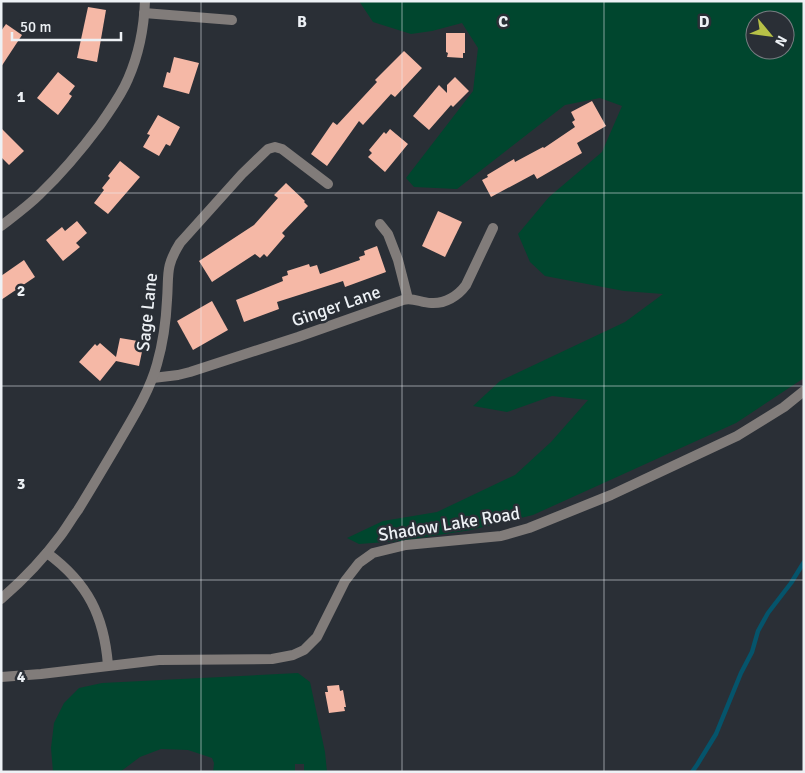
<svg xmlns="http://www.w3.org/2000/svg" width="805" height="773" font-family="Signika,sans-serif">
<style>
.green{fill:#00462e;fill-rule:evenodd}
.lines{fill:none;stroke-linecap:round;stroke-linejoin:round}
.stream{stroke:#05546b;stroke-width:4.5}
.building{fill:#f5b8a6}
.minor{stroke:#817c7a;stroke-width:10}
.grid{fill:none;stroke:#edf1f5;stroke-width:1;stroke-opacity:0.55}
.labels{text-anchor:middle;stroke-width:5;stroke-linejoin:round;paint-order:stroke}
.street-label{font-size:18px;fill:#edf1f5;stroke:#2a2f36}
.grid-label{font-size:16px;text-anchor:middle;font-weight:bold;fill:#edf1f5;stroke:#2a2f36;stroke-width:5;stroke-linejoin:round;paint-order:stroke}
</style>
<rect width="100%" height="100%" fill="#2a2f36"/>
<g class="green">
<path d="M 359,1 L 804,1 L 804,378 L 736,423 L 533,515 L 471,530 L 399,541 L 359,544 L 347,538 L 383,521 L 437,512 L 515,475 L 551,442 L 588,400 L 552,396 L 507,412 L 473,406 L 500,381 L 625,322 L 663,294 L 624,291 L 545,276 L 530,262 L 518,234 L 549,197 L 602,152 L 622,106 L 600,98 L 565,105 L 457,189 L 414,187 L 406,178 L 473,91 L 478,48 L 462,23 L 432,31 L 411,34 L 373,22 ZM 755,20 L 785,20 L 785,50 L 755,50 Z"/>
<polygon points="298,673 310,682 325,752 327,772 304,772 304,764 295,764 295,772 213,772 214,763 212,758 188,750 161,749 140,757 120,772 53,772 51,748 54,723 64,703 79,688 102,683"/>
</g>
<g class="lines">
<polyline class="stream" points="692,772 697,765 716,734 741,673 752,652 758,631 768,613 791,583 804,562"/>
</g>
<g class="building">
<polygon points="88,7 106,10 97,62 77,58"/>
<polygon points="6,24 22,35 1,67 1,31"/>
<polygon points="446,33 465,33 465,53 463,53 463,58 447,57 448,53 446,52"/>
<polygon points="404,51 422,68 395,97 391,94 363,125 359,121 327,166 311,154 333,122 337,125 377,82 375,80"/>
<polygon points="174,57 199,63 189,94 163,87 167,72 170,73"/>
<polygon points="58,72 75,86 69,94 72,96 68,102 58,115 37,98"/>
<polygon points="455,77 469,91 453,107 451,105 429,130 413,116 439,85 447,93 447,85"/>
<polygon points="592,101 606,126 577,143 582,153 537,179 534,174 491,197 482,180 488,177 487,175 514,159 515,162 543,147 544,148 575,127 572,122 575,120 571,112"/>
<polygon points="158,115 180,127 170,146 166,144 159,156 143,147 150,135 147,134"/>
<polygon points="1,128 24,151 9,165 1,157"/>
<polygon points="390,129 408,144 385,172 368,157 372,153 369,150 384,132 386,134"/>
<polygon points="120,161 140,177 108,214 94,203 104,190 102,188 110,178 108,176"/>
<polygon points="286,183 305,201 304,202 308,206 282,233 285,236 267,257 264,254 260,258 255,254 212,282 199,261 254,225 278,198 274,195"/>
<polygon points="438,211 462,222 445,257 422,246"/>
<polygon points="77,221 87,233 76,243 80,247 63,261 46,240 62,227 65,231"/>
<polygon points="377,246 386,272 345,287 343,281 277,302 279,309 244,322 236,300 283,281 282,277 288,275 287,271 309,264 310,267 317,265 320,274 360,260 359,257 365,255 364,251"/>
<polygon points="24,260 35,277 1,300 1,276"/>
<polygon points="212,301 228,330 193,350 177,321"/>
<polygon points="120,338 144,342 139,366 116,361 100,381 79,362 95,344 97,346 100,343 116,357"/>
<polygon points="339,685 340,691 343,690 346,707 344,707 345,711 329,713 325,692 328,692 327,686"/>
</g>
<g class="lines">
<g class="minor">
<polyline points="144,13 232,20"/>
<polyline points="380,224 388,234 398,260 408,299"/>
<path d="M 1,226 C 14,216 28,206 40,194 C 62,173 82,149 100,125 C 110,110 121,96 128,79 C 139,54 144,28 145,1"/>
<path d="M 153,378 L 178,375 L 190,372 L 298,337 L 403,300 C 413,297 421,303 431,303 C 445,304 458,296 466,285 L 493,228"/>
<path d="M 47,553 C 88,583 104,616 108,665"/>
<path d="M 1,599 C 23,580 44,558 61,535 C 67,527 72,518 78,510 C 91,489 104,467 117,445 C 132,419 149,393 157,364 C 163,343 166,322 167,300 C 169,274 165,267 180,243 L 242,174 L 268,149 L 275,147 L 282,149 L 328,184"/>
<polyline points="1,677 41,674 159,660 272,659 293,655 304,650 317,637 345,581 359,563 373,553 406,545 501,536 529,528 611,495 737,436 784,407 804,391"/>
</g>
</g>
<path class="grid" d="M 201,1 L 201,772M 402,1 L 402,772M 604,1 L 604,772M 1,193 L 804,193M 1,386 L 804,386M 1,580 L 804,580"/>
<g class="labels">
<g class="street-label">
<text transform="translate(336 306) rotate(-19)" y="6">Ginger Lane</text>
<text transform="translate(147 312) rotate(-84)" y="6">Sage Lane</text>
<text transform="translate(449 524) rotate(-9)" y="6">Shadow Lake Road</text>
</g>
</g>
<g class="grid-label">
<text x="302" y="27">B</text>
<text x="503" y="27">C</text>
<text x="704" y="27">D</text>
<text x="21" y="102">1</text>
<text x="21" y="296">2</text>
<text x="21" y="489">3</text>
<text x="21" y="682">4</text>
</g>
<rect width="805" height="773" fill="none" stroke="#edf1f5" stroke-width="5"/>
<g transform="translate(770 35) rotate(119)"><circle r="24" fill="#2a2f36" stroke="#787d82"/>
<path d="M0-4L9 19L0 12L-9 19Z" fill="#b7c147"/>
<text y="-8" font-size="14" font-weight="bold" text-anchor="middle" fill="#edf1f5">N</text>
</g>
<path d="M12 32v8h109v-8" fill="none" stroke="#edf1f5" stroke-width="2.5"/>
<text x="20" y="32" font-size="15" fill="#edf1f5" stroke="#2a2f36" stroke-width="4" paint-order="stroke">50 m</text>
</svg>
